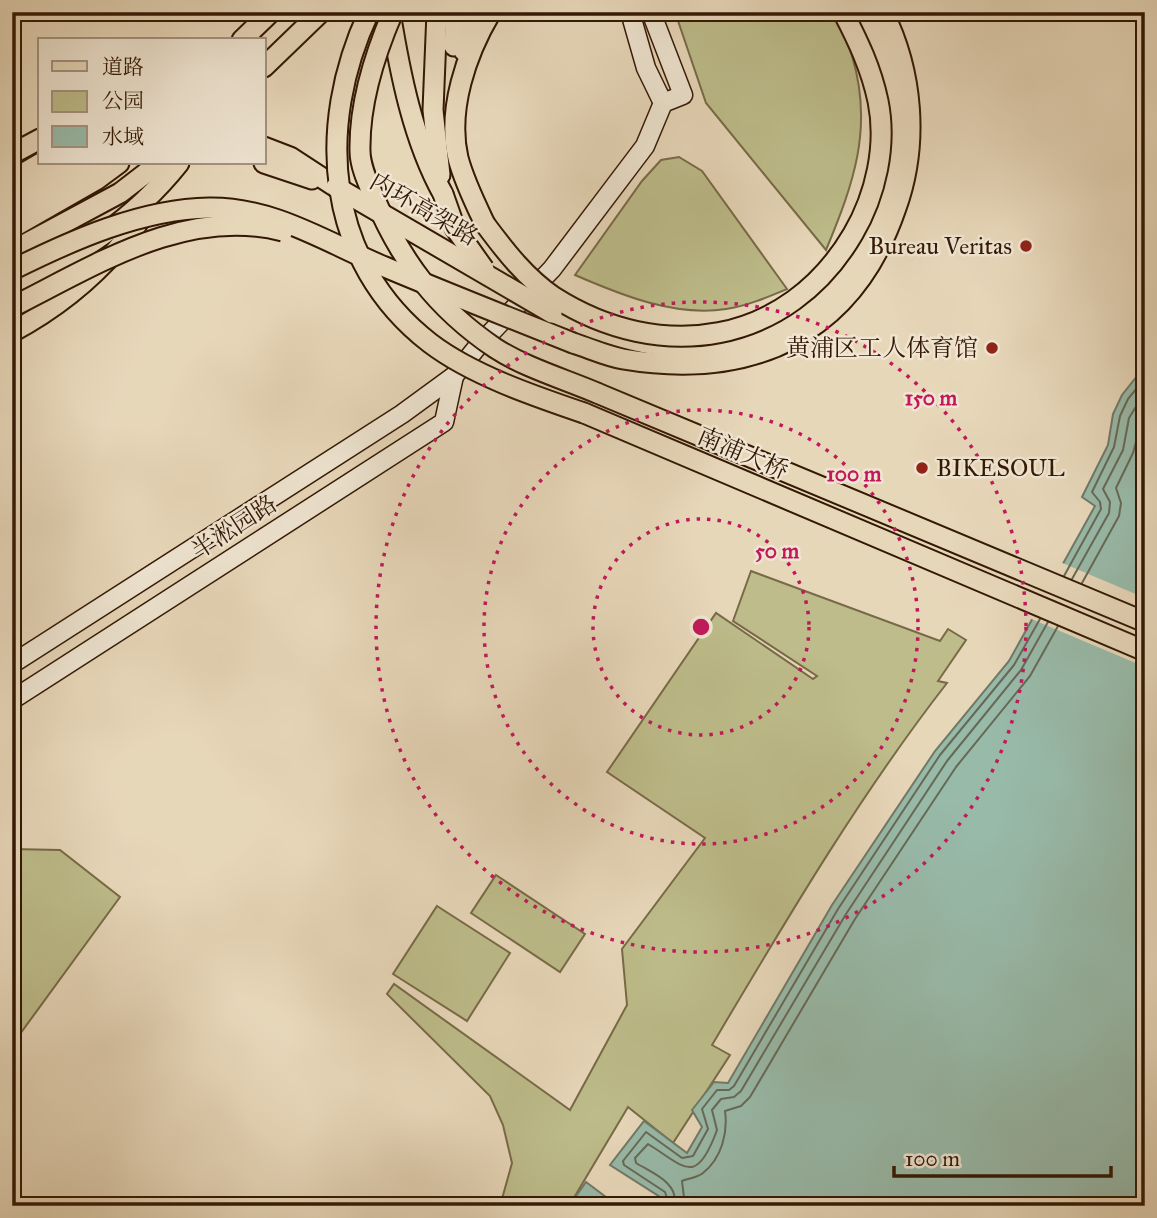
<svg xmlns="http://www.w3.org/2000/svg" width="1157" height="1218" font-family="'IM FELL Great Primer','Noto Serif SC',serif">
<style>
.green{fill:#bdbc8a;stroke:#786a47;stroke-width:2}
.water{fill:#98baa9;stroke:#707967;stroke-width:2}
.pier{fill:#e7d7b9}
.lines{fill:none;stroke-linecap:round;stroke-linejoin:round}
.shore{stroke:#666956;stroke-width:2}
.secondary-casing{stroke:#331804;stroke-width:21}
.primary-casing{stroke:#331804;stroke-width:23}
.trunk-casing{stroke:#331804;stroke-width:23}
.secondary{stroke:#efe5d2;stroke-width:18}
.primary{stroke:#e7d7b9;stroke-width:19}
.trunk{stroke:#e7d7b9;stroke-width:19}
.trunk-bridge-casing{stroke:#331804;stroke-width:23;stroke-linecap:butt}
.trunk-bridge{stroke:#e7d7b9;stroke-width:19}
.ring{fill:none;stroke:#c2185b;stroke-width:3.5;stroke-dasharray:3.5 7}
.poi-dot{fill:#8f2418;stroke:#efe5d2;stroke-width:2.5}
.labels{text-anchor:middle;stroke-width:5;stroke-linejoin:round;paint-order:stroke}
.street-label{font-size:24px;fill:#331804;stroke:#efe5d2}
.poi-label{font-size:24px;fill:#331804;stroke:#efe5d2;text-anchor:end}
.centre{fill:#c2185b;stroke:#efe5d2;stroke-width:3.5}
.ring-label{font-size:21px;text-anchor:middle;font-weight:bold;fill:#c2185b;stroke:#efe5d2;stroke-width:5;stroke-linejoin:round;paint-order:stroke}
</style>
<rect width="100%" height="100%" fill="#e7d7b9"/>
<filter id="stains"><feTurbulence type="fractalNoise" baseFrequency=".00286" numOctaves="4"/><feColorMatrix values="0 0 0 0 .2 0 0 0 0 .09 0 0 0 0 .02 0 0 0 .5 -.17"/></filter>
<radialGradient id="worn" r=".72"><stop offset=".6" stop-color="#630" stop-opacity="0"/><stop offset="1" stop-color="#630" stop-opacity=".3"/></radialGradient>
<g class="green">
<path d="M 675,12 L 833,12 C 843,26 847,40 852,56 C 874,128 853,185 826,250 L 706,103 Z"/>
<path d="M 679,157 L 702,171 L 787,289 C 768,297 747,306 726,309 C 675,317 621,295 575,275 L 642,181 L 661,160 Z"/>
<path d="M 751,571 L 940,641 L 948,629 L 966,640 L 938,681 L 947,683 C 859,796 785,922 712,1045 L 730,1055 L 673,1143 L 628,1107 L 569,1206 L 500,1206 L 512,1163 L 503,1125 L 490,1096 L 387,994 L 394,984 L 570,1110 L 627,1005 L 622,949 L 705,838 L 607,772 L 716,613 L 813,679 L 817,676 L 733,621 Z"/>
<polygon points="12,849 60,850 120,897 12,1045"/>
<polygon points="496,875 585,934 560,972 471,913"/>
<polygon points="437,906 510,953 467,1021 393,974"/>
</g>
<g class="water">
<polygon points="1145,366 1145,1206 656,1206 660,1197 610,1165 644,1121 687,1153 702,1127 692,1110 714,1082 728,1083 832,905 935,751 1009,661 1095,506 1082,497 1108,445 1113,414 1122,395"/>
<polygon points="586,1182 618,1206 569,1206"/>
</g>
<polygon class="pier" points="1060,562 1145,598 1145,667 1029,618"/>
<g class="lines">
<g class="shore">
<polyline points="1064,576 1101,509 1100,502 1092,492 1114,447 1120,416 1128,399 1145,378"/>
<polyline points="1072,579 1109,513 1110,502 1103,489 1123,450 1129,418 1145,392"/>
<polyline points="1082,583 1119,516 1121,503 1116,488 1133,453 1145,409"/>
<polyline points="664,1206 667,1198 665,1192 624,1165 623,1161 646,1132 682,1158 693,1156 708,1129 702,1109 717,1090 729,1090 734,1086 838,909 940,755 1014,665 1040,619"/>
<path d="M 674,1206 C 680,1183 652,1173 636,1163 L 635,1158 L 648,1144 C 684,1166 696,1188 717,1130 L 712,1110 L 721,1099 L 734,1097 L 741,1091 L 846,914 L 947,761 L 1021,670 L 1048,622"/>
<path d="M 685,1206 L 682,1181 C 689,1178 697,1178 703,1173 C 722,1158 728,1132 725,1111 L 741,1106 L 750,1097 L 855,919 L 956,767 L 1030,676 L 1058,626"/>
</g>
<g class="secondary-casing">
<g id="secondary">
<polyline points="630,12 646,68 663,103"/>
<polyline points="12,664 402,414 454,376 478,346 552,269 645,146 663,103 683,95 651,12"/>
<polyline points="12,700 444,422 454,376"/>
</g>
</g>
<g class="primary-casing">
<g id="primary">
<polyline points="242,40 271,12"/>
<polyline points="264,67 321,12"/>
<polyline points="12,154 40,139"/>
<polyline points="12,197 72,163"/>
<path d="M 12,289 C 78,254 132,222 179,163"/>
<path d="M 12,332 C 68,302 112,263 147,210"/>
</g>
</g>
<g class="trunk-casing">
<g id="trunk">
<path d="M 390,12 C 400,73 413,140 443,194"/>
<polyline points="437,12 433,110 440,175"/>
<polyline points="454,46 456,12"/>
<polyline points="464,51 471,12"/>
<polyline points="264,147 290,157 336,187"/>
<polyline points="264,163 312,179"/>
<polyline points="12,180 41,163"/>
<polyline points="12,208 58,182 106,164"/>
<path d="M 485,224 C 475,203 464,181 458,158 C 447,110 466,54 491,12"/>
<polyline points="12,228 96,180 119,163"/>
<polyline points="12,251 120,193 159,163"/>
<path d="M 552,313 C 615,336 658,355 727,344 C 737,342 749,342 758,339 C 840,309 894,219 896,134 C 897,92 883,49 862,12"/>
<path d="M 573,343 C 589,348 606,356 623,359 C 753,381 853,334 896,208 C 919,144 913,72 883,12"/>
<polyline points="597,393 1145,622"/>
<polyline points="584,413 1145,651"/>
</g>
</g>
<use href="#secondary" class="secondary"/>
<use href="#primary" class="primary"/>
<use href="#trunk" class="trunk"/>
<g class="trunk-bridge-casing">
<g id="trunk-bridge">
<path d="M 369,12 C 315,127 325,262 430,343 C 472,375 534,396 584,413"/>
<path d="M 393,12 C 374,56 359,103 360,151 C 360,166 368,183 374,197 C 401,261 436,308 495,348 C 524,367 564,379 597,393"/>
<polyline points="336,187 552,313"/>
<polyline points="443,194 455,228 484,269"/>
<path d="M 485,224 C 505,251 526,278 554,297 C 661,365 788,345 853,234 C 876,195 887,145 878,101 C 871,68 858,41 843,12"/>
<path d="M 12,270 C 72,240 142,209 209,208 C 274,207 327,243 385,267 C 447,293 510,318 573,343"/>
<path d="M 12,307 C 96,265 186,206 283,231"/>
</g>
</g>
<use href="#trunk-bridge" class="trunk-bridge"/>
</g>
<g class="ring">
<circle cx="701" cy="627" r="108"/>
<circle cx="701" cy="627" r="217"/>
<circle cx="701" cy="627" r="325"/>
</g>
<g class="poi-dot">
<circle cx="1026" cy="246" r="7"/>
<circle cx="992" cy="348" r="7"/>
<circle cx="922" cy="468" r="7"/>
</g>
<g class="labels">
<g class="street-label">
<text transform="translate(424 209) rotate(30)" y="8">内环高架路</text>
<text transform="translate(743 453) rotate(23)" y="8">南浦大桥</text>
<text transform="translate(234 527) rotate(-33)" y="8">半淞园路</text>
</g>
<g class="poi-label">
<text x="1012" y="254">Bureau Veritas</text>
<text x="978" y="356">黄浦区工人体育馆</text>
<text x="936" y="476" text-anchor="start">BIKESOUL</text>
</g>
</g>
<circle cx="701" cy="627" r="10" class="centre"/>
<g class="ring-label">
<text x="931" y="405">150 m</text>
<text x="854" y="481">100 m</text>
<text x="777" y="558">50 m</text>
</g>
<rect width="1157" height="1218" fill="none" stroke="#e7d7b9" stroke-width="42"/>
<rect x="14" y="14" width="1129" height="1190" fill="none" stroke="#331804" stroke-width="3.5"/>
<rect x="21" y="21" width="1115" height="1176" fill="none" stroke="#331804" stroke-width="2"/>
<rect x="38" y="38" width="228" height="126" fill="#efe5d2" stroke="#a49380" stroke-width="2"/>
<rect x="52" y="61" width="35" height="10" fill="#e7d7b9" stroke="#a49380" stroke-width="2"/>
<text x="102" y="74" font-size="21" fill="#331804">道路</text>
<rect x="52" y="91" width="35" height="21" fill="#bdbc8a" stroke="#a49380" stroke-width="2"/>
<text x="102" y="108" font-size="21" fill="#331804">公园</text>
<rect x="52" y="126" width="35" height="21" fill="#98baa9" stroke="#a49380" stroke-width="2"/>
<text x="102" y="144" font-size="21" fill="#331804">水域</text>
<path d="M894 1166v10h217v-10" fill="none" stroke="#331804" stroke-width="3.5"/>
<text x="905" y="1166" font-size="21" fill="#331804" stroke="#efe5d2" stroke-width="5" paint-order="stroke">100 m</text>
<rect width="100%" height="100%" filter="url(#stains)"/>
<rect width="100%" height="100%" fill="url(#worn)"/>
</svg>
